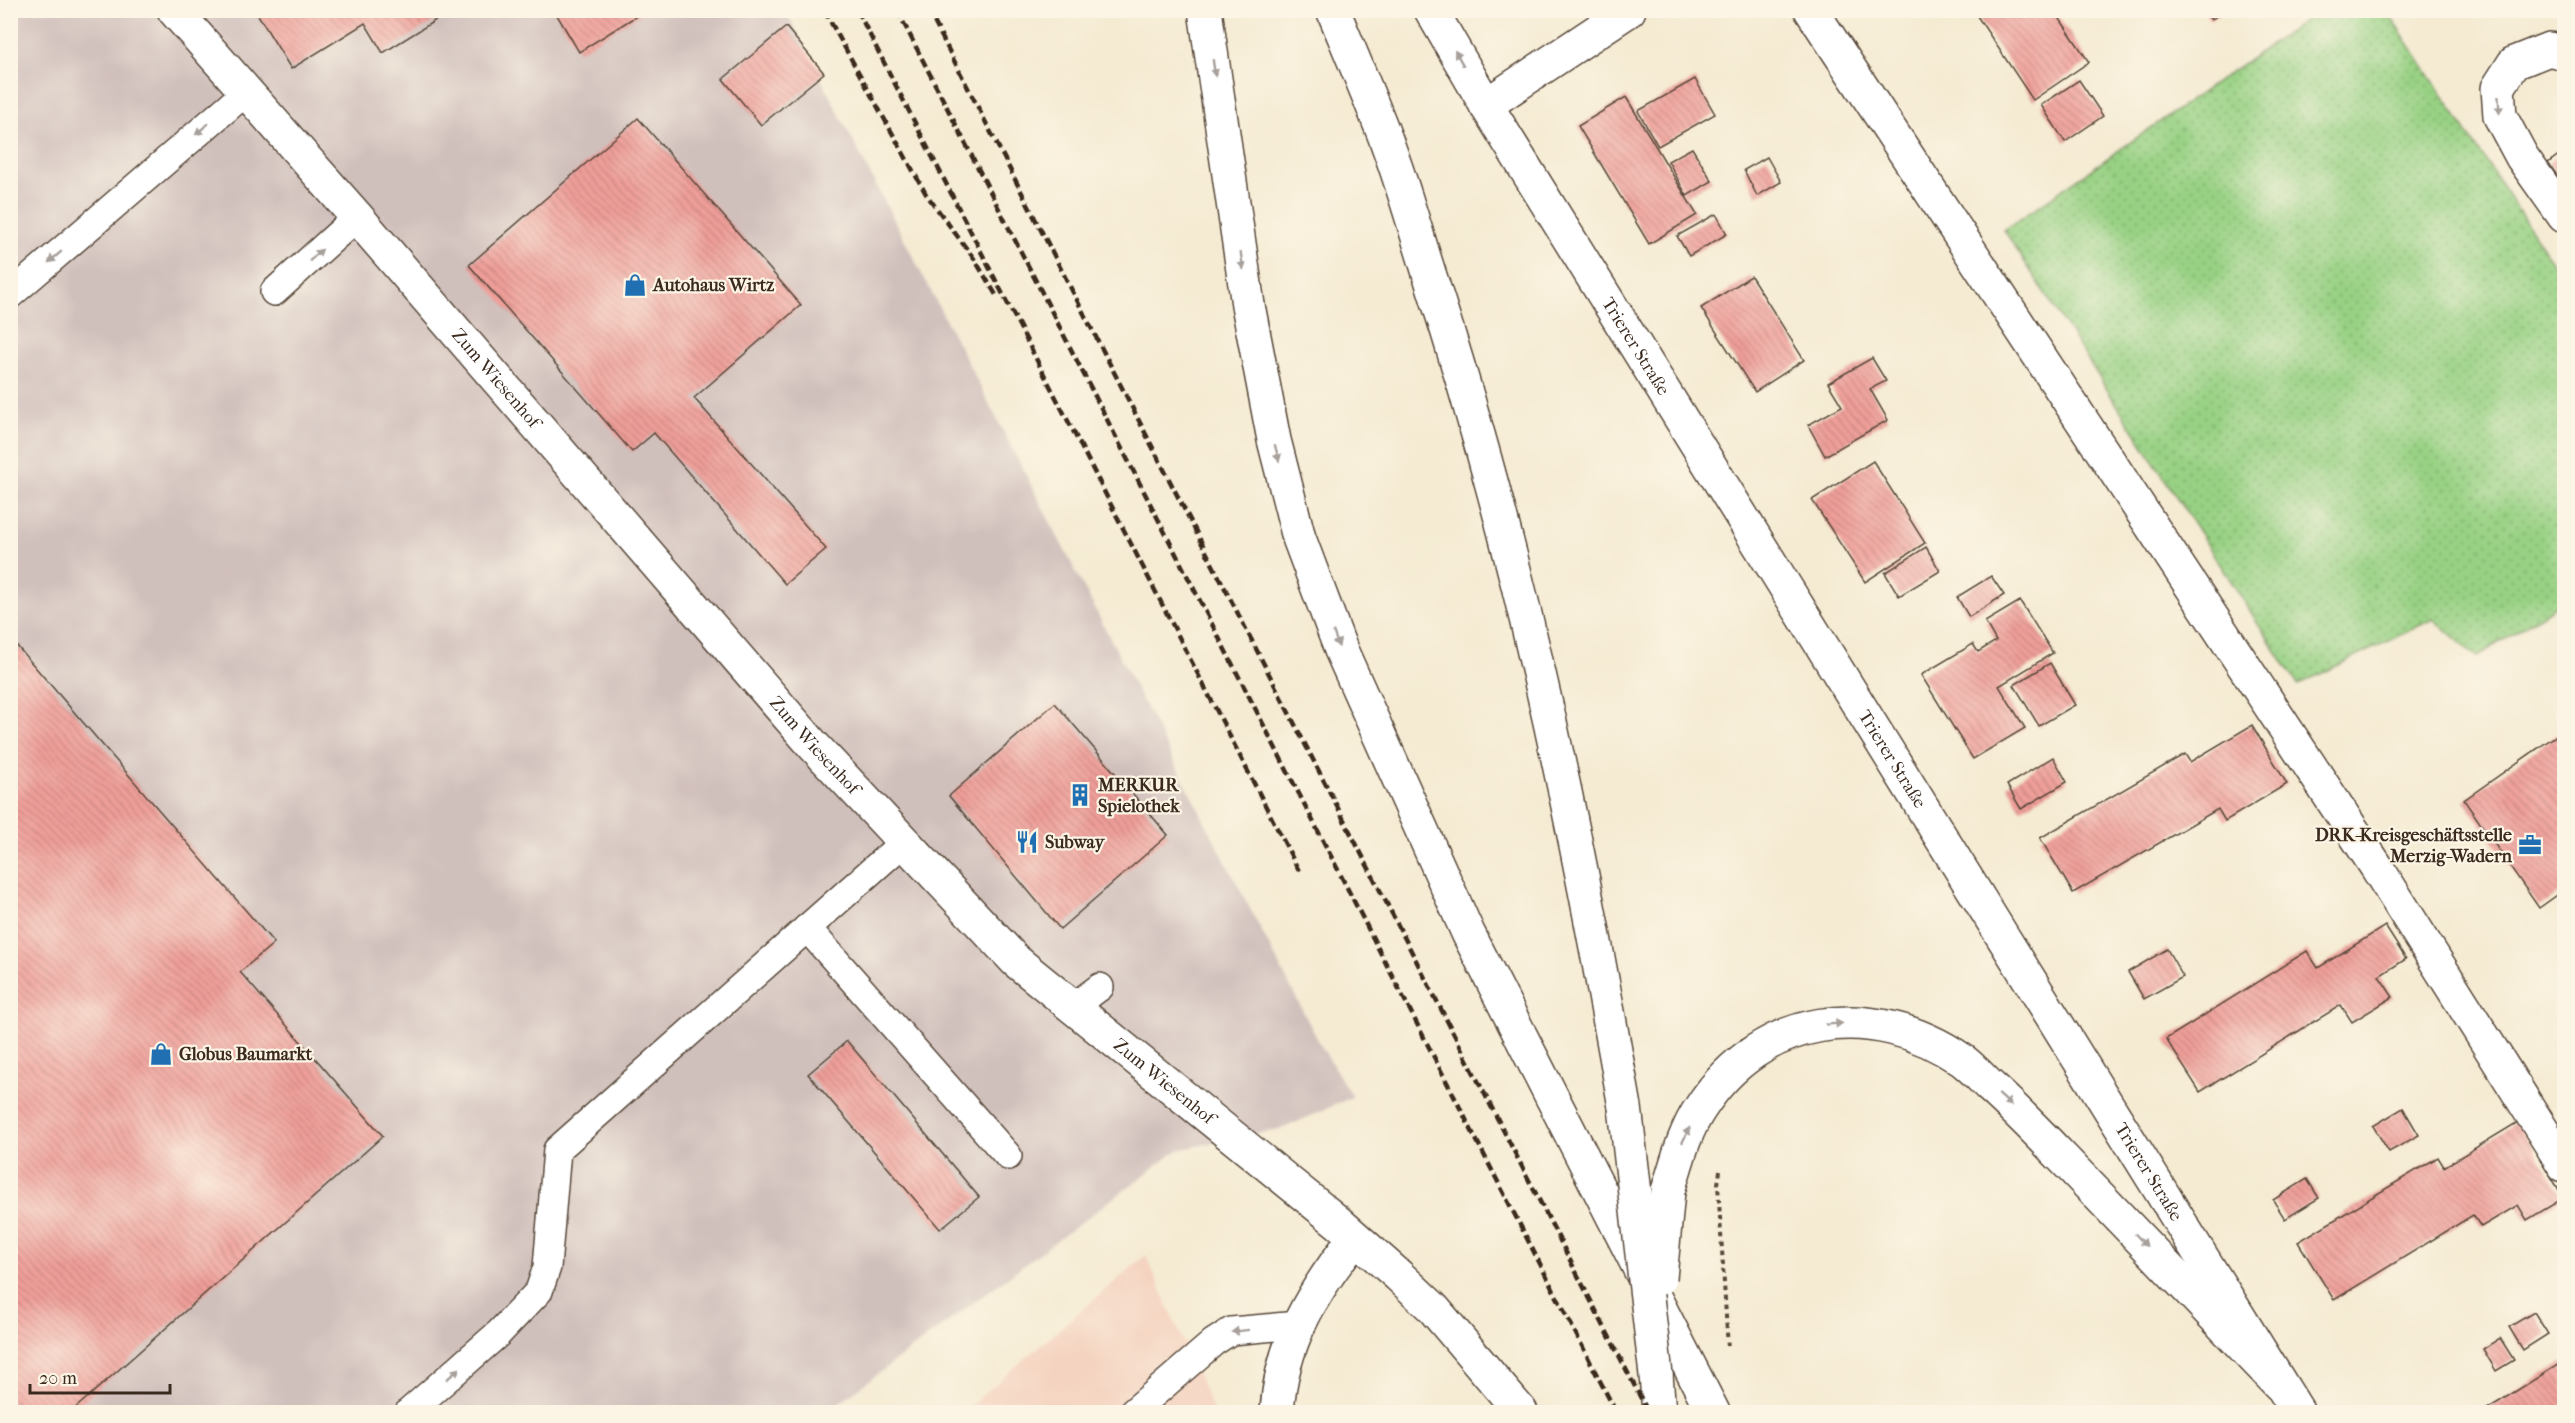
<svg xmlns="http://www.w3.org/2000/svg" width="2575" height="1423" font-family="'IM FELL French Canon',serif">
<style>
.built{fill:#f4d3c0}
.industrial{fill:#d0c0bc}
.grass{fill:url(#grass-dots);stroke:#6a7e51;stroke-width:1.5}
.building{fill:url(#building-back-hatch)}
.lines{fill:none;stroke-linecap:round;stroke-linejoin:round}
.service-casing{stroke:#574739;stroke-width:30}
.minor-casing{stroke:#574739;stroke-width:36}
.tertiary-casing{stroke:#574739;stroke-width:36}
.secondary-casing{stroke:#574739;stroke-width:36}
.path{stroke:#574739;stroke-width:4;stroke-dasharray:4.5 4.5;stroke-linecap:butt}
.service{stroke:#fff;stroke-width:27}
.minor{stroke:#fff;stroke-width:33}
.tertiary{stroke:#fff;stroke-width:33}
.secondary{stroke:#fff;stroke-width:33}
.rail{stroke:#3b2a1e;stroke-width:4.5;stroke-dasharray:9 4.5;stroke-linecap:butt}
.secondary-bridge-casing{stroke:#574739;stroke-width:36;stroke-linecap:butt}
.secondary-bridge{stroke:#fff;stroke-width:33}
.oneway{fill:#a79f9a}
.labels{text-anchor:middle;stroke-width:4.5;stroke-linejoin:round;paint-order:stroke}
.poi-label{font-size:18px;font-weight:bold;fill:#3b2a1e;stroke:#fcf5e5;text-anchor:start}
.street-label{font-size:18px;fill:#3b2a1e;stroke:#fcf5e5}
</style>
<defs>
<pattern id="grass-dots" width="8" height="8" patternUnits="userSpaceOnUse" patternTransform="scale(1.5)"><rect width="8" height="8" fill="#98d184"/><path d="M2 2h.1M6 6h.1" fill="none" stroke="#7daa6b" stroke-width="1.8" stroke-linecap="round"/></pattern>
<pattern id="building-back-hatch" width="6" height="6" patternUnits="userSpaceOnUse" patternTransform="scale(1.5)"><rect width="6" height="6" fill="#f09f9a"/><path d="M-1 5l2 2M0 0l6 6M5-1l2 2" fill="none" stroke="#c4827d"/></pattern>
</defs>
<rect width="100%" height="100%" fill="#fcf5e5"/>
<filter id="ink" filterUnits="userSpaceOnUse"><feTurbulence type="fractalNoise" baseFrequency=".0167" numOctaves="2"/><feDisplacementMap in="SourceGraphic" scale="12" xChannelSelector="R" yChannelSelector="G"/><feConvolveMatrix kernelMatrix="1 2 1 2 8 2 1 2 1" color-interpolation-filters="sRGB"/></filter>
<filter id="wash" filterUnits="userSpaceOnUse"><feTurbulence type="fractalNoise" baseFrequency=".008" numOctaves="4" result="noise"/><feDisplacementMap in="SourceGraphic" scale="24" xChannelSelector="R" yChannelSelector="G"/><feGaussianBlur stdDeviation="1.35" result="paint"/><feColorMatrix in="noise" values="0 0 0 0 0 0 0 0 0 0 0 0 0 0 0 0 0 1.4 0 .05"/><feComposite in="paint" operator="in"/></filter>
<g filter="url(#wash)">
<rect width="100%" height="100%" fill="#f5ebd3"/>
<polygon class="built" points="1146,1255 1214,1412 963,1412"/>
<polygon class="industrial" points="10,11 786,11 1320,1044 1352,1097 1284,1128 1178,1150 827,1412 11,1412"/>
<polygon class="grass" points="2319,11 2387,11 2564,280 2564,600 2477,657 2433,619 2298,685 2004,230"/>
<g id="blocks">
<g class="building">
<polygon points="255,10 452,10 383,53 365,23 291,69"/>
<polygon points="554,10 646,10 579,52"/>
<polygon points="1973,10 2054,10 2089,62 2033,100"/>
<polygon points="2204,10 2224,10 2211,20"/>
<polygon points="786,27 824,73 761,125 723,79"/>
<polygon points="1695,79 1715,114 1658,146 1638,111"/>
<polygon points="2079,80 2103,116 2065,142 2041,105"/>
<polygon points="1626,97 1697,215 1649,244 1578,126"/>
<polygon points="638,118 801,305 694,398 826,549 785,584 654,433 632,452 469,265"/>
<polygon points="1692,148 1712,181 1687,196 1668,161"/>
<polygon points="2564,151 2564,185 2548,163"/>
<polygon points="1767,157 1781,182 1757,196 1744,170"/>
<polygon points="1716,214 1727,234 1689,256 1677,236"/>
<polygon points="1751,276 1804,360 1755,392 1701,308"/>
<polygon points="1872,358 1886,381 1870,389 1888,420 1825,456 1808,425 1842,406 1828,383"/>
<polygon points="1873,461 1925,543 1865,582 1812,500"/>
<polygon points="1926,547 1940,571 1899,596 1885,573"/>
<polygon points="1991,576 2004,595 1969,617 1957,597"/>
<polygon points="2020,601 2053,653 1999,686 2025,728 1973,759 1921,675 1973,644 1978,652 1996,641 1985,622"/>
<polygon points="10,638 274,943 240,972 383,1136 71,1412 10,1412"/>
<polygon points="2050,663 2075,705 2039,726 2014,685"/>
<polygon points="1055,703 1168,835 1060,929 949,796"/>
<polygon points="2252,725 2287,784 2225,821 2218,809 2073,893 2040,838 2185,754 2190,762"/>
<polygon points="2564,730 2564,890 2539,908 2464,800"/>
<polygon points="2053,757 2067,782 2021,809 2007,785"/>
<polygon points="2385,926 2406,959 2379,976 2393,997 2352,1022 2341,1005 2200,1092 2166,1039 2307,951 2318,968"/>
<polygon points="2167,949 2183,977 2144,999 2128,972"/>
<polygon points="847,1041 979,1197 940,1229 808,1074"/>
<polygon points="2403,1108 2419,1135 2389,1152 2373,1126"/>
<polygon points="2518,1122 2564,1198 2527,1220 2518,1205 2481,1227 2473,1215 2334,1300 2298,1242 2438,1157 2444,1167"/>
<polygon points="2307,1179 2319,1198 2285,1219 2273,1200"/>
<polygon points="2534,1312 2548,1334 2523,1350 2509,1327"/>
<polygon points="2500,1338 2514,1360 2496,1371 2483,1349"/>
<polygon points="2564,1361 2564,1412 2482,1412 2497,1403"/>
</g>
</g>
</g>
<g filter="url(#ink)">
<use href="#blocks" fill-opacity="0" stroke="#574739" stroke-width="1.5"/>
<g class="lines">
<g class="service-casing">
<g id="service">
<polyline points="274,292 357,217"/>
<polyline points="10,295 247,91"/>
<polyline points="807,928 1008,1156"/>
<polyline points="1073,1007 1100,987"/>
<polyline points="409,1412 499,1333 539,1291 547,1267 557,1150 904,842"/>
<polyline points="1133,1412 1214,1342 1231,1331 1298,1325"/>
</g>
</g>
<g class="minor-casing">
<g id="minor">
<path id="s1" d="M 174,10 L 357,217 L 813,745 L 1016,961 L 1339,1223 L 1399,1276 L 1433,1308 L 1521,1412"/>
<polyline points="1811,10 2376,866 2564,1165"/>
<polyline points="2564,53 2549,49 2514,63 2498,88 2500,116 2522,157 2564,216"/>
<polyline points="1486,105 1629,10"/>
</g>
</g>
<g class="tertiary-casing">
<g id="tertiary">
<path id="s2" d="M 1486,105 L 2298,1412"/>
</g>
</g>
<g class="secondary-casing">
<g id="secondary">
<polyline points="1205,10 1248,305 1274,440 1299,538 1341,650 1468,933 1713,1412"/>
<path d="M 1333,10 C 1350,51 1367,91 1383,132 C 1401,178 1414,226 1429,273 C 1518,545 1576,826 1625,1107"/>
<polyline points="1431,10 1486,105"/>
<path d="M 1668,1191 C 1677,1162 1684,1132 1701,1107 C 1761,1014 1872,998 1962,1060 C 1973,1068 1982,1079 1992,1088 C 2022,1115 2050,1145 2078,1174 C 2145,1244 2212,1314 2279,1384"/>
<polyline points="1656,1375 1659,1412"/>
<path d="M 1277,1412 C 1281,1343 1313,1291 1355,1238"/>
</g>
</g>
<polyline class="path" points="1720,1171 1718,1184 1728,1349"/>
<use href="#service" class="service"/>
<use href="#minor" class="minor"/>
<use href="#tertiary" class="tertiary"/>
<use href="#secondary" class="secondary"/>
<g class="rail">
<polyline points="824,10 926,194 975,260 996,295"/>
<polyline points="857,10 1299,871"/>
<polyline points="897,10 1616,1412"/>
<polyline points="928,10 1648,1412"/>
</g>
<g class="secondary-bridge-casing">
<g id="secondary-bridge">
<polyline points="1625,1107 1656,1375"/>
<polyline points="1660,1278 1668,1191"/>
</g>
</g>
<use href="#secondary-bridge" class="secondary-bridge"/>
</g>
<defs><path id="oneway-solid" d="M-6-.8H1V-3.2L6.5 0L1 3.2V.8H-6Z" transform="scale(1.5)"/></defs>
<g class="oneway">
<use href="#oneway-solid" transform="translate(1459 58) rotate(-120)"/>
<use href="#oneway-solid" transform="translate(1214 68) rotate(82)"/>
<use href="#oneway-solid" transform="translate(2499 105) rotate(86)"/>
<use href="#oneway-solid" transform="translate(202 129) rotate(139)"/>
<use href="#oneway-solid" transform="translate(316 255) rotate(-42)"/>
<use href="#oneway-solid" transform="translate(55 257) rotate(139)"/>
<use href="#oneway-solid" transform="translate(1242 261) rotate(81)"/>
<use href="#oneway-solid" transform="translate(1277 453) rotate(75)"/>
<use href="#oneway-solid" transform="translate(1336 639) rotate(70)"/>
<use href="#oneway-solid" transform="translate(1834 1024) rotate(-4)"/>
<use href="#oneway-solid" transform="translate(2005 1100) rotate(42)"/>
<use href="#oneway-solid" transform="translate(1686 1135) rotate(-64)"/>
<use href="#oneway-solid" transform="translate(2141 1240) rotate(46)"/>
<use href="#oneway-solid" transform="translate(1240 1331) rotate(173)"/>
<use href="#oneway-solid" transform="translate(453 1374) rotate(-41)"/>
</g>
</g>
<defs>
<g id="shop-bare" transform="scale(1.8)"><path d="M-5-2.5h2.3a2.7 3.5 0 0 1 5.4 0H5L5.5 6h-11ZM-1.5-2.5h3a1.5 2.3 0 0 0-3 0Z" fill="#1f6fb2" stroke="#fcf5e5" stroke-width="2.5" paint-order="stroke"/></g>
<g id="building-bare" transform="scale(1.8)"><path d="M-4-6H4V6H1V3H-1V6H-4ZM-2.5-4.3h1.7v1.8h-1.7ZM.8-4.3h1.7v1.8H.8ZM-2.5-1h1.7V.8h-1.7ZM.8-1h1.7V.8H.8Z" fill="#1f6fb2" stroke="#fcf5e5" stroke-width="2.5" paint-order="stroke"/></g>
<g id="restaurant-bare" transform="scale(1.8)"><path d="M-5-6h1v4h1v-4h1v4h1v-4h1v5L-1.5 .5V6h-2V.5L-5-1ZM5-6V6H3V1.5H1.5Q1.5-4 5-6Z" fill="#1f6fb2" stroke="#fcf5e5" stroke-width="2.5" paint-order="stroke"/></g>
<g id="office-bare" transform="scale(1.8)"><path d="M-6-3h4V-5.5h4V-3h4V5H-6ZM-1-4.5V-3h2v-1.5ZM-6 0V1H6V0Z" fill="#1f6fb2" stroke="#fcf5e5" stroke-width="2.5" paint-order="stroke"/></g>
</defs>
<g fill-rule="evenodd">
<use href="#shop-bare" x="635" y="285"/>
<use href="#building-bare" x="1080" y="795"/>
<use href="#restaurant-bare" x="1027" y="842"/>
<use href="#office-bare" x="2530" y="845"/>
<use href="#shop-bare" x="161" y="1054"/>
</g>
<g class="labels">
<g class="poi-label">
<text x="653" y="291">Autohaus Wirtz</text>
<text x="1098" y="791">MERKUR<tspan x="1098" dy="21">Spielothek</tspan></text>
<text x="2512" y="841" text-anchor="end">DRK-Kreisgeschäftsstelle<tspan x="2512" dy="21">Merzig-Wadern</tspan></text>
<text x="1045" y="848">Subway</text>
<text x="179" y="1060">Globus Baumarkt</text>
</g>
<g class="street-label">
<text dy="6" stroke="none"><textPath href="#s2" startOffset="284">Trierer Straße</textPath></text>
<text dy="6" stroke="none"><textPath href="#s1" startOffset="489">Zum Wiesenhof</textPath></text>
<text dy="6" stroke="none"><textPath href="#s1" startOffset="975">Zum Wiesenhof</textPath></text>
<text dy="6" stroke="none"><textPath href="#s2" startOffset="770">Trierer Straße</textPath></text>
<text dy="6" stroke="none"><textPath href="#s1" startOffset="1461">Zum Wiesenhof</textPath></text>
<text dy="6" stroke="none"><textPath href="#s2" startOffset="1256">Trierer Straße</textPath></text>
</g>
</g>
<rect width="2575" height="1423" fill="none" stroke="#fcf5e5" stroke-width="36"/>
<path d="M30 1384v9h140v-9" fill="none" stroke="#3b2a1e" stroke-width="3"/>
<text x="39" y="1384" font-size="18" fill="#3b2a1e" stroke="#fcf5e5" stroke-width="4.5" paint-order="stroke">20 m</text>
</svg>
